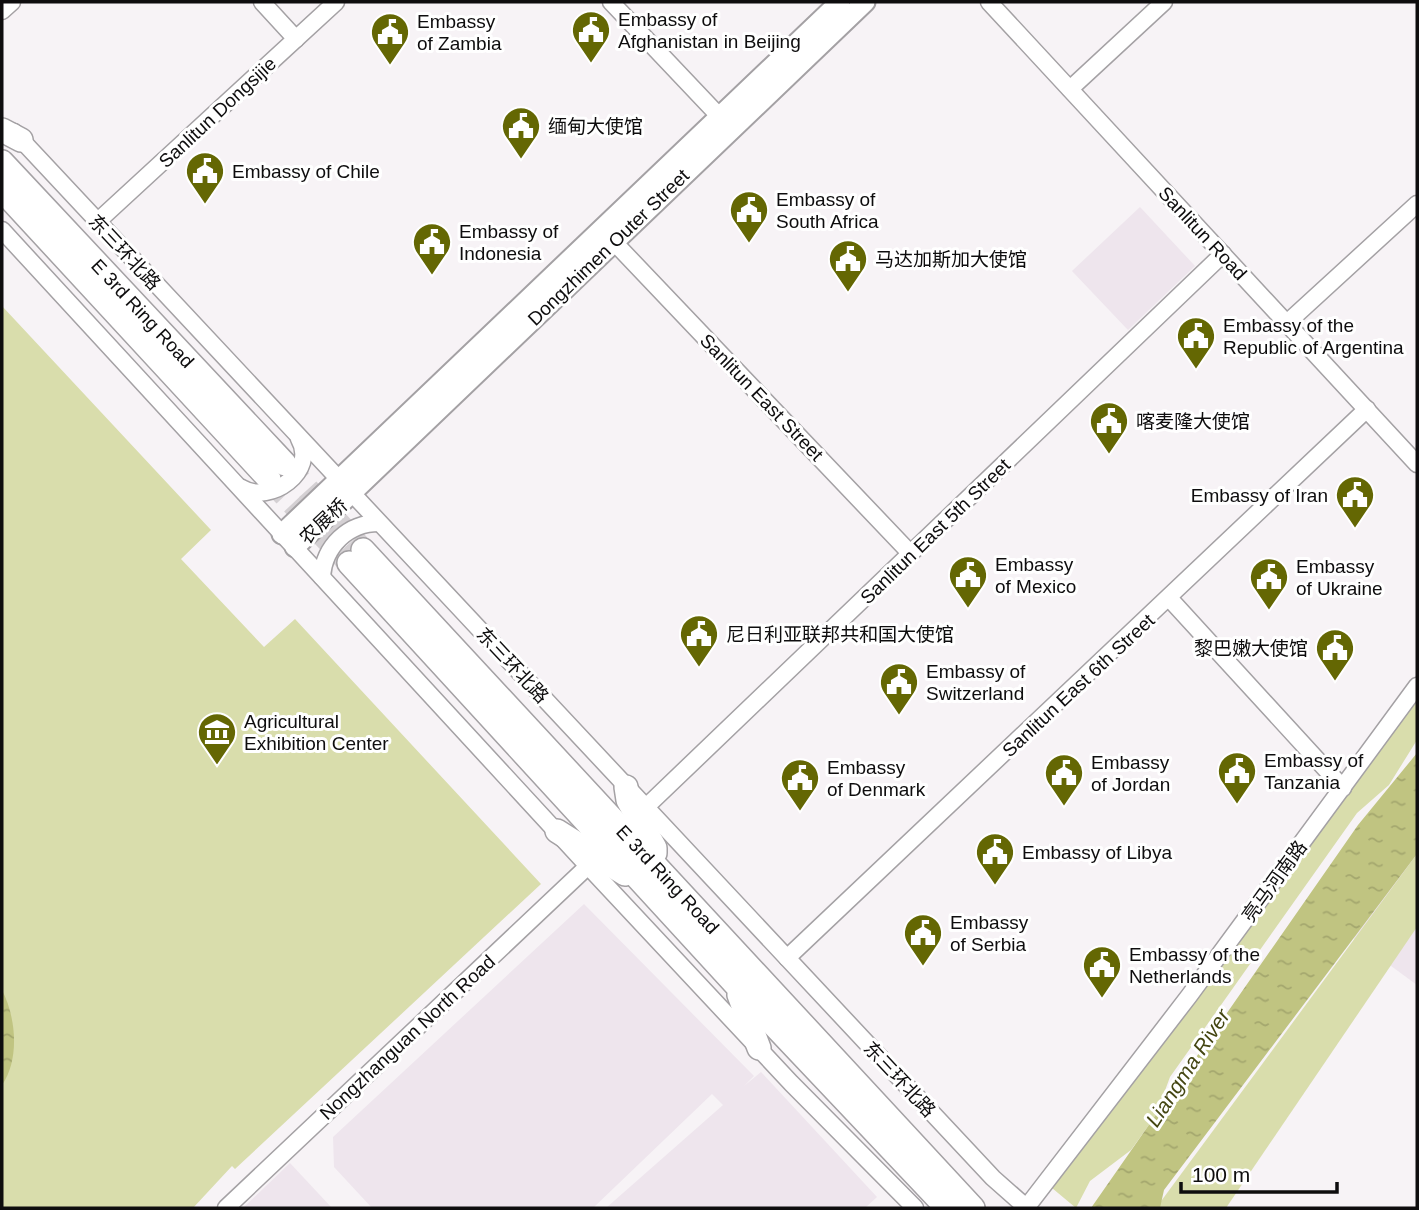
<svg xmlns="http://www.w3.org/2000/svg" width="1419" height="1210" font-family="Arial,'Noto Sans SC',sans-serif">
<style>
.built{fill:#eee5ed}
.park{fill:#d9ddac}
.water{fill:url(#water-ripples)}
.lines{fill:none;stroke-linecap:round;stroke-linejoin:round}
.highway-tunnel{stroke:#d4d0d3;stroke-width:23;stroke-dasharray:23 11;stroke-linecap:butt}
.minor-casing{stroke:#a4a1a4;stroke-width:19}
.major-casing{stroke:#a4a1a4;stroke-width:23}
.highway-casing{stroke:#a4a1a4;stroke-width:26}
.minor{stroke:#fff;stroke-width:16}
.major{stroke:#fff;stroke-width:19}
.highway{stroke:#fff;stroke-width:23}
.labels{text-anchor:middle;stroke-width:6;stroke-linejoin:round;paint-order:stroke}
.poi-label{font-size:19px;fill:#0e0d0e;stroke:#fff;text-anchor:start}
.street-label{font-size:19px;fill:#0e0d0e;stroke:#fff}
.water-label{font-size:21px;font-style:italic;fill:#444612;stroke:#fff}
</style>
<defs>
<pattern id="water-ripples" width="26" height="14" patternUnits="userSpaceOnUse" patternTransform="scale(1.75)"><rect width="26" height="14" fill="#c0c481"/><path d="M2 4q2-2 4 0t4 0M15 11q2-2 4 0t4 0" fill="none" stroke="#a4a76e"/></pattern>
</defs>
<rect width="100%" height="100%" fill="#f7f3f6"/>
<g class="built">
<polygon points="1140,207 1195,266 1128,330 1072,271"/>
<polygon points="1417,854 1417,985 1353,938"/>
<polygon points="584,904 754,1076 744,1086 761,1072 877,1197 865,1208 606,1208 723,1105 712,1094 593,1208 372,1208 334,1167 333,1137"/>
<polygon points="290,1163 332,1208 243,1208"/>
</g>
<g class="park">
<polygon points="2,306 211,530 181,559 264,647 295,619 541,884 235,1169 232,1166 193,1208 2,1208"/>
<polygon points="1417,701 1417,740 1389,785 1357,813 1170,1077 1156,1115 1131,1150 1090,1181 1076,1208 1052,1188"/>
<polygon points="1417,854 1417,927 1226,1208 1156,1208"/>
</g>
<g class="water">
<polygon points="1417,753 1417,854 1164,1190 1160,1208 1091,1208 1358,825"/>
<path d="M 2,990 C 16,1017 20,1059 2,1085 Z"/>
</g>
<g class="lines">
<g class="highway-tunnel">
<polyline points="285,464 363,550"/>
<polyline points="269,479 349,563"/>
</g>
<g class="minor-casing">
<g id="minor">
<polyline points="262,2 296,39"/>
<polyline points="611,2 720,117"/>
<polyline points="989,2 1417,464"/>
<polyline points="2,11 12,2"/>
<polyline points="1070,89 1164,2"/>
<polyline points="14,132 993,1178 1027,1208"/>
<polyline points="97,222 336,2"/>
<polyline points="2,230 588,866 791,1083 915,1208"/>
<polyline points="613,241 911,554"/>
<polyline points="1287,323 1417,204"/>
<path d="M 242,488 C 270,505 318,471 299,439"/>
<path d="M 322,577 C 324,546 348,523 379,523"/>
<polyline points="1169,598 1343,788"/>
<polyline points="646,807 1223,254"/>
<polyline points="787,958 1367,409"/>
<polyline points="226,1208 588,866"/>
<polyline points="1026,1208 1189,996 1417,686"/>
</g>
</g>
<g class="major-casing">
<g id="major">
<polyline points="282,534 840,2"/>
<polyline points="295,547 865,2"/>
</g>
</g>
<g class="highway-casing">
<g id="highway">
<polyline points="2,130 21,140"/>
<polyline points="2,162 285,464"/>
<polyline points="2,190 269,479"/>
<polyline points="363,550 973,1208"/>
<polyline points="349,563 736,985 947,1208"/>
<polyline points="626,787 628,800 655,848 655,853"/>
<polyline points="557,831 625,874"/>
<polyline points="739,995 759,1048"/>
</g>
</g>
<use href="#minor" class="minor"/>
<use href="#major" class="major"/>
<use href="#highway" class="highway"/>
</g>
<defs>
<g id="civic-pin" transform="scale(2.0125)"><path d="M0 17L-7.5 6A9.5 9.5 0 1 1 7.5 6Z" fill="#646703" stroke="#fff"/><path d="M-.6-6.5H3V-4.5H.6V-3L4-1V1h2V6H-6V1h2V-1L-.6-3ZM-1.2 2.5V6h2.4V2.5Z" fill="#fff"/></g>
<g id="museum-pin" transform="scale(2.0125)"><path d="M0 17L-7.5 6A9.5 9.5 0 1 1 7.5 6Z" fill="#646703" stroke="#fff"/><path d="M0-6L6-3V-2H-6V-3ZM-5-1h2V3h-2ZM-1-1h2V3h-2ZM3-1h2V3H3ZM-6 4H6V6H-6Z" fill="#fff"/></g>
</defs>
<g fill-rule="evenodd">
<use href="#civic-pin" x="591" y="30"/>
<use href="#civic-pin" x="390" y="32"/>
<use href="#civic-pin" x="521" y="126"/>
<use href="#civic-pin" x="205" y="171"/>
<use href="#civic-pin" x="749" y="210"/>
<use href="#civic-pin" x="432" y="242"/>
<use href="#civic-pin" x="848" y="259"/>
<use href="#civic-pin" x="1196" y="336"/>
<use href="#civic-pin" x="1109" y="421"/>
<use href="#civic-pin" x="1355" y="495"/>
<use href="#civic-pin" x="968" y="575"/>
<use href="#civic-pin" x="1269" y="577"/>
<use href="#civic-pin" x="699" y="634"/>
<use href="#civic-pin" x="1335" y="648"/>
<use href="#civic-pin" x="899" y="682"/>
<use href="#museum-pin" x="217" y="732"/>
<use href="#civic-pin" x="1237" y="771"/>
<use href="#civic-pin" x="1064" y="773"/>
<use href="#civic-pin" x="800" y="778"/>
<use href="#civic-pin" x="995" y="852"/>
<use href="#civic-pin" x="923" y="933"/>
<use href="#civic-pin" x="1102" y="965"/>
</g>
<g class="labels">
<g class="poi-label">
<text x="618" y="26">Embassy of<tspan x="618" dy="22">Afghanistan in Beijing</tspan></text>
<text x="417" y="28">Embassy<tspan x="417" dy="22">of Zambia</tspan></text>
<text x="548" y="133">缅甸大使馆</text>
<text x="232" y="178">Embassy of Chile</text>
<text x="776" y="206">Embassy of<tspan x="776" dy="22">South Africa</tspan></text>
<text x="459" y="238">Embassy of<tspan x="459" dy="22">Indonesia</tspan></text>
<text x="875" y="266">马达加斯加大使馆</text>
<text x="1223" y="332">Embassy of the<tspan x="1223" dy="22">Republic of Argentina</tspan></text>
<text x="1136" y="428">喀麦隆大使馆</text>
<text x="1328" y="502" text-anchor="end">Embassy of Iran</text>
<text x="995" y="571">Embassy<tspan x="995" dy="22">of Mexico</tspan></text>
<text x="1296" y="573">Embassy<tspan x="1296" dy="22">of Ukraine</tspan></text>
<text x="726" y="641">尼日利亚联邦共和国大使馆</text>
<text x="1308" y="655" text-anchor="end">黎巴嫩大使馆</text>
<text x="926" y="678">Embassy of<tspan x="926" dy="22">Switzerland</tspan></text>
<text x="244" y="728">Agricultural<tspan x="244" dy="22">Exhibition Center</tspan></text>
<text x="1264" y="767">Embassy of<tspan x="1264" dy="22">Tanzania</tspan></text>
<text x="1091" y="769">Embassy<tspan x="1091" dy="22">of Jordan</tspan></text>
<text x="827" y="774">Embassy<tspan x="827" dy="22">of Denmark</tspan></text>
<text x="1022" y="859">Embassy of Libya</text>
<text x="950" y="929">Embassy<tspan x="950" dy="22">of Serbia</tspan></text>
<text x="1129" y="961">Embassy of the<tspan x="1129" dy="22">Netherlands</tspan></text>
</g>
<g class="street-label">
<text transform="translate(217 112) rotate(-43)" y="7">Sanlitun Dongsijie</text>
<text transform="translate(1203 233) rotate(47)" y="7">Sanlitun Road</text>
<text transform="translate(608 247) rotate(-44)" y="7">Dongzhimen Outer Street</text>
<text transform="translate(125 252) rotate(47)" y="7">东三环北路</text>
<text transform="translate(143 313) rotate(47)" y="7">E 3rd Ring Road</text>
<text transform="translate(762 397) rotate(46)" y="7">Sanlitun East Street</text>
<text transform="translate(323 521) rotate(-43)" y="7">农展桥</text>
<text transform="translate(935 531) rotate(-44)" y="7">Sanlitun East 5th Street</text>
<text transform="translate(513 665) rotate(47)" y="7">东三环北路</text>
<text transform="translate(1078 685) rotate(-43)" y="7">Sanlitun East 6th Street</text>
<text transform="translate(668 879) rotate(47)" y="7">E 3rd Ring Road</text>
<text transform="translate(1274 881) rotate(-54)" y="7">亮马河南路</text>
<text transform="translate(407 1037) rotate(-43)" y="7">Nongzhanguan North Road</text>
<text transform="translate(900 1079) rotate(47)" y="7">东三环北路</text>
</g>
<g class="water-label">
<text transform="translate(1188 1068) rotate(-57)" y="7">Liangma River</text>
</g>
</g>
<rect width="1419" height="1210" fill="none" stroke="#0e0d0e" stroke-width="7"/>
<path d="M1181 1182v10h156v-10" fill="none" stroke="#0e0d0e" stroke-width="3.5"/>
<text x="1192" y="1182" font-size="21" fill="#0e0d0e" stroke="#ffffff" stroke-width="5" paint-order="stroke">100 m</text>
</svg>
